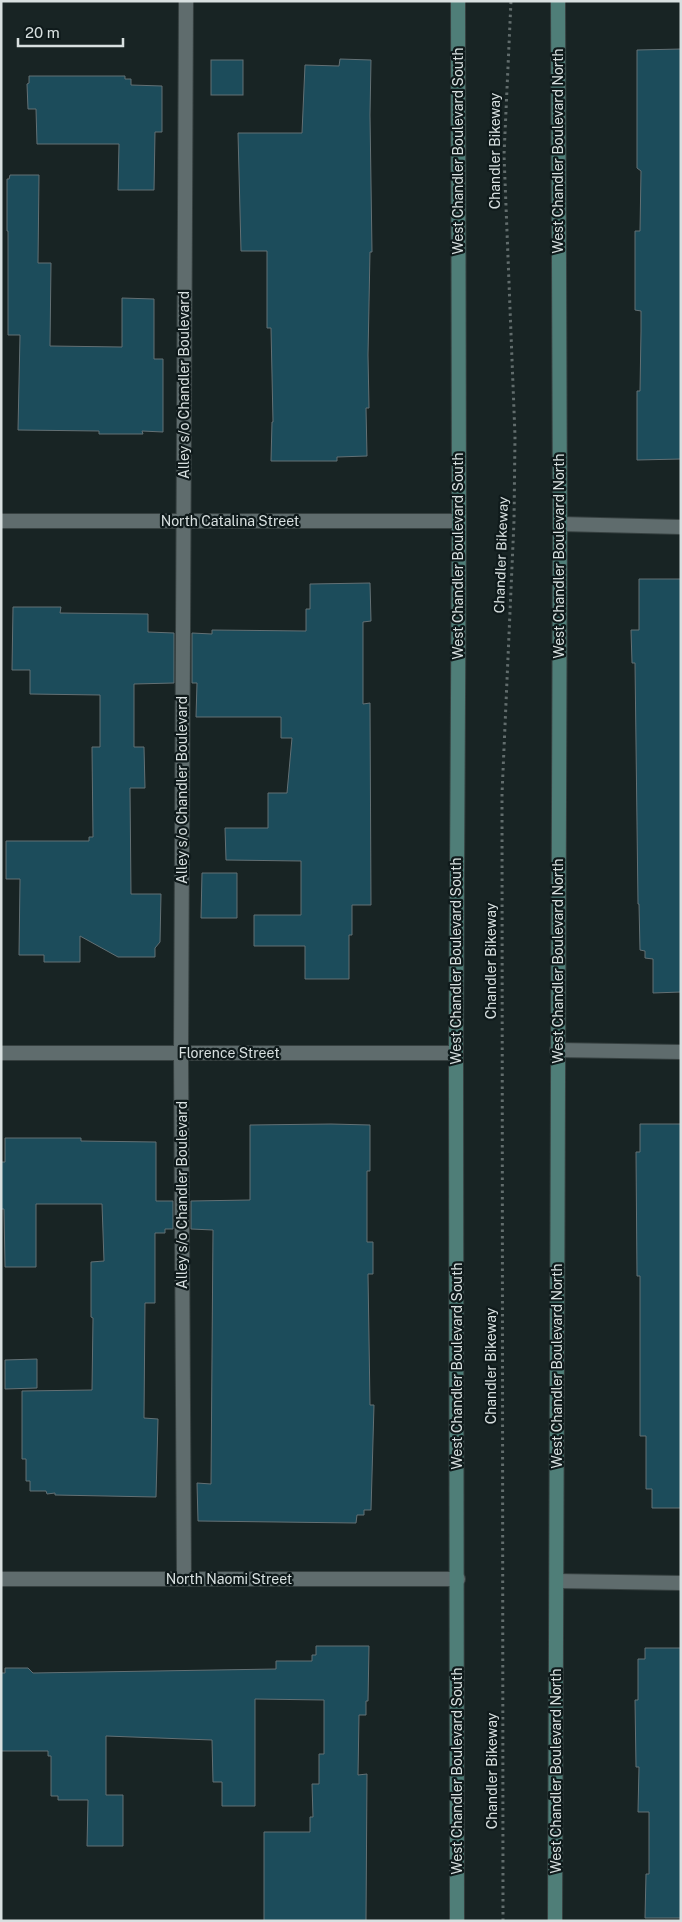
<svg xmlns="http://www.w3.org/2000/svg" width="682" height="1922" font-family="'Public Sans',sans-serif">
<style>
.building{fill:#1c4c5b;stroke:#637074}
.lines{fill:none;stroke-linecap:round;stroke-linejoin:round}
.service-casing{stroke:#364040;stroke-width:16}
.minor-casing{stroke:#364040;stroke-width:16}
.secondary-casing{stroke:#364040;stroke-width:16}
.path{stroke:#626d6d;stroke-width:3;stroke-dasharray:2.5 4;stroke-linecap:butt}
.service{stroke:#5f6c6d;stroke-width:14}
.minor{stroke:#5f6c6d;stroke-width:14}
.secondary{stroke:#4f7e78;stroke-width:14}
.labels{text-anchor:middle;stroke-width:4.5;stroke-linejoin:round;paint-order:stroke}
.street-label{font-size:14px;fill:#d8e0e0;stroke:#0f1a1b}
</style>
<rect width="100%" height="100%" fill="#182424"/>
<g class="building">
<polygon points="681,49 681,459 637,460 637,391 640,391 641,331 641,311 635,310 635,231 640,231 641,171 637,168 637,50"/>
<polygon points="340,59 371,60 370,115 372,252 370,252 368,355 369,408 366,408 367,456 337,457 337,461 271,461 272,422 273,422 271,328 267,328 267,251 241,251 238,133 302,133 305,65 339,66"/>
<rect x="211" y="60" width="32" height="35"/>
<polygon points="29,76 125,76 125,79 131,79 131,85 162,86 162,132 155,132 154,190 118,190 119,144 37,144 36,109 28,109 27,84 29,83"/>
<polygon points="10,175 39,175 38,263 51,263 50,346 122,347 122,298 154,299 154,359 163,359 163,432 142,431 143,434 99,434 99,431 18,430 20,335 8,335 8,231 7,231 7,179 9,179"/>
<polygon points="639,579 681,579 681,992 653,993 653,959 645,958 645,951 640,950 639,904 638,904 635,663 632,663 631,630 639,630"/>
<polygon points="370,583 371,621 363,622 363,704 370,703 371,905 352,905 352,935 349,935 349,979 305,979 305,946 254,946 254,915 301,915 301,861 226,860 225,828 268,828 268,793 287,793 292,738 281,738 281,717 196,717 197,683 192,683 192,633 212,634 212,630 306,631 306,609 310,609 310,584"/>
<polygon points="13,607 61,607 60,613 148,614 148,632 174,633 174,683 134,684 134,747 144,747 145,788 130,788 131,894 161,894 160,942 155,948 155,957 118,957 80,936 80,962 44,962 44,955 19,955 20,879 6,879 6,841 89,841 89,837 93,837 92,747 100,747 100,695 30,694 30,670 12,670"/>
<polygon points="202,873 237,873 237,918 201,918"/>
<polygon points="331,1124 370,1125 370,1171 367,1171 367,1242 373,1242 373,1274 368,1274 370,1405 374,1405 371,1510 364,1510 364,1515 357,1515 356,1523 198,1521 197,1483 211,1484 213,1230 191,1229 191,1201 250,1200 250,1125"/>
<polygon points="640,1124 681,1124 681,1508 652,1508 652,1489 646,1489 646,1436 640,1436 640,1276 637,1276 636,1152 640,1152"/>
<polygon points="5,1138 81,1138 81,1141 156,1142 156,1201 173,1201 173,1229 165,1229 165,1233 155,1233 155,1303 145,1303 144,1418 158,1419 156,1497 55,1495 55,1493 47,1494 46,1491 30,1491 30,1481 26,1481 26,1459 22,1459 22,1391 92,1390 93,1318 91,1317 91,1262 104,1261 102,1204 36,1204 36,1267 5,1267 4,1209 1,1209 1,1162 5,1162"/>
<polygon points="37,1359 37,1388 5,1389 5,1360"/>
<polygon points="316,1646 369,1646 368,1701 366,1701 366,1715 359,1715 358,1775 367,1774 366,1921 264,1921 264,1832 310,1832 310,1817 313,1817 312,1784 319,1784 319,1754 324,1754 324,1700 255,1699 255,1806 222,1806 222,1782 213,1782 212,1740 106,1736 106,1795 123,1795 123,1846 87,1846 88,1800 58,1800 58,1796 51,1796 51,1756 48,1756 48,1751 1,1751 1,1673 5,1673 5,1668 28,1668 33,1673 276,1669 276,1661 312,1661 312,1655 316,1655"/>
<polygon points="645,1648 681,1648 681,1918 645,1918 646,1874 649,1874 649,1812 638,1812 639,1767 636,1767 635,1700 638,1700 638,1659 645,1659"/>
</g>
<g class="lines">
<g class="service-casing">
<polyline id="service" points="184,1579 181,1053 186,1"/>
</g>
<g class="minor-casing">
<g id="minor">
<polyline points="1,521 459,521"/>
<polyline points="560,524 681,527"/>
<polyline points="557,1050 681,1052"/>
<polyline points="1,1053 456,1053"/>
<polyline points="1,1579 458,1579"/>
<polyline points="557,1581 681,1583"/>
</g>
</g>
<g class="secondary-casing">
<g id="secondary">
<polyline points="457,1921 456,1053 459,521 458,1"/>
<polyline points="555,1921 560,524 558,1"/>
</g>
</g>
<polyline class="path" points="503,1921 502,794 514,521 515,436 504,155 511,1"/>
<use href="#service" class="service"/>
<use href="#minor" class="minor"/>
<use href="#secondary" class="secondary"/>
</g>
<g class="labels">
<g class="street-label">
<text transform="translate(458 151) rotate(-90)" y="5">West Chandler Boulevard South</text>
<text transform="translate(495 151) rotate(-90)" y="5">Chandler Bikeway</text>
<text transform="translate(558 151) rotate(-90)" y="5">West Chandler Boulevard North</text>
<text transform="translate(184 385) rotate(-90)" y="5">Alley s/o Chandler Boulevard</text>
<text x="230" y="526">North Catalina Street</text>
<text transform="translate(501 555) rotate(-88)" y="5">Chandler Bikeway</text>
<text transform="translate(458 556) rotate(-90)" y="5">West Chandler Boulevard South</text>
<text transform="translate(559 556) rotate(-90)" y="5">West Chandler Boulevard North</text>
<text transform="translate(182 790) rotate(-90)" y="5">Alley s/o Chandler Boulevard</text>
<text transform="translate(456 961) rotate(-90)" y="5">West Chandler Boulevard South</text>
<text transform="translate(491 961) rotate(-90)" y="5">Chandler Bikeway</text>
<text transform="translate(558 961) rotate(-90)" y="5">West Chandler Boulevard North</text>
<text x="229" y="1058">Florence Street</text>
<text transform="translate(182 1195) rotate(-90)" y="5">Alley s/o Chandler Boulevard</text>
<text transform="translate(457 1366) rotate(-90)" y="5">West Chandler Boulevard South</text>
<text transform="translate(491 1366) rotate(-90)" y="5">Chandler Bikeway</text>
<text transform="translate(557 1366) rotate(-90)" y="5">West Chandler Boulevard North</text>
<text x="229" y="1584">North Naomi Street</text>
<text transform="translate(457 1771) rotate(-90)" y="5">West Chandler Boulevard South</text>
<text transform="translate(492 1771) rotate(-90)" y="5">Chandler Bikeway</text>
<text transform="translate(556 1771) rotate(-90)" y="5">West Chandler Boulevard North</text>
</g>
</g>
<rect width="682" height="1922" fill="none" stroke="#d8e0e0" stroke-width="5"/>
<path d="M18 38v8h105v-8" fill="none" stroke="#d8e0e0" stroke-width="2.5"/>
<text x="25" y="38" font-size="15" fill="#d8e0e0" stroke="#0f1a1b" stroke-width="4" paint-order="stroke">20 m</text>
</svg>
